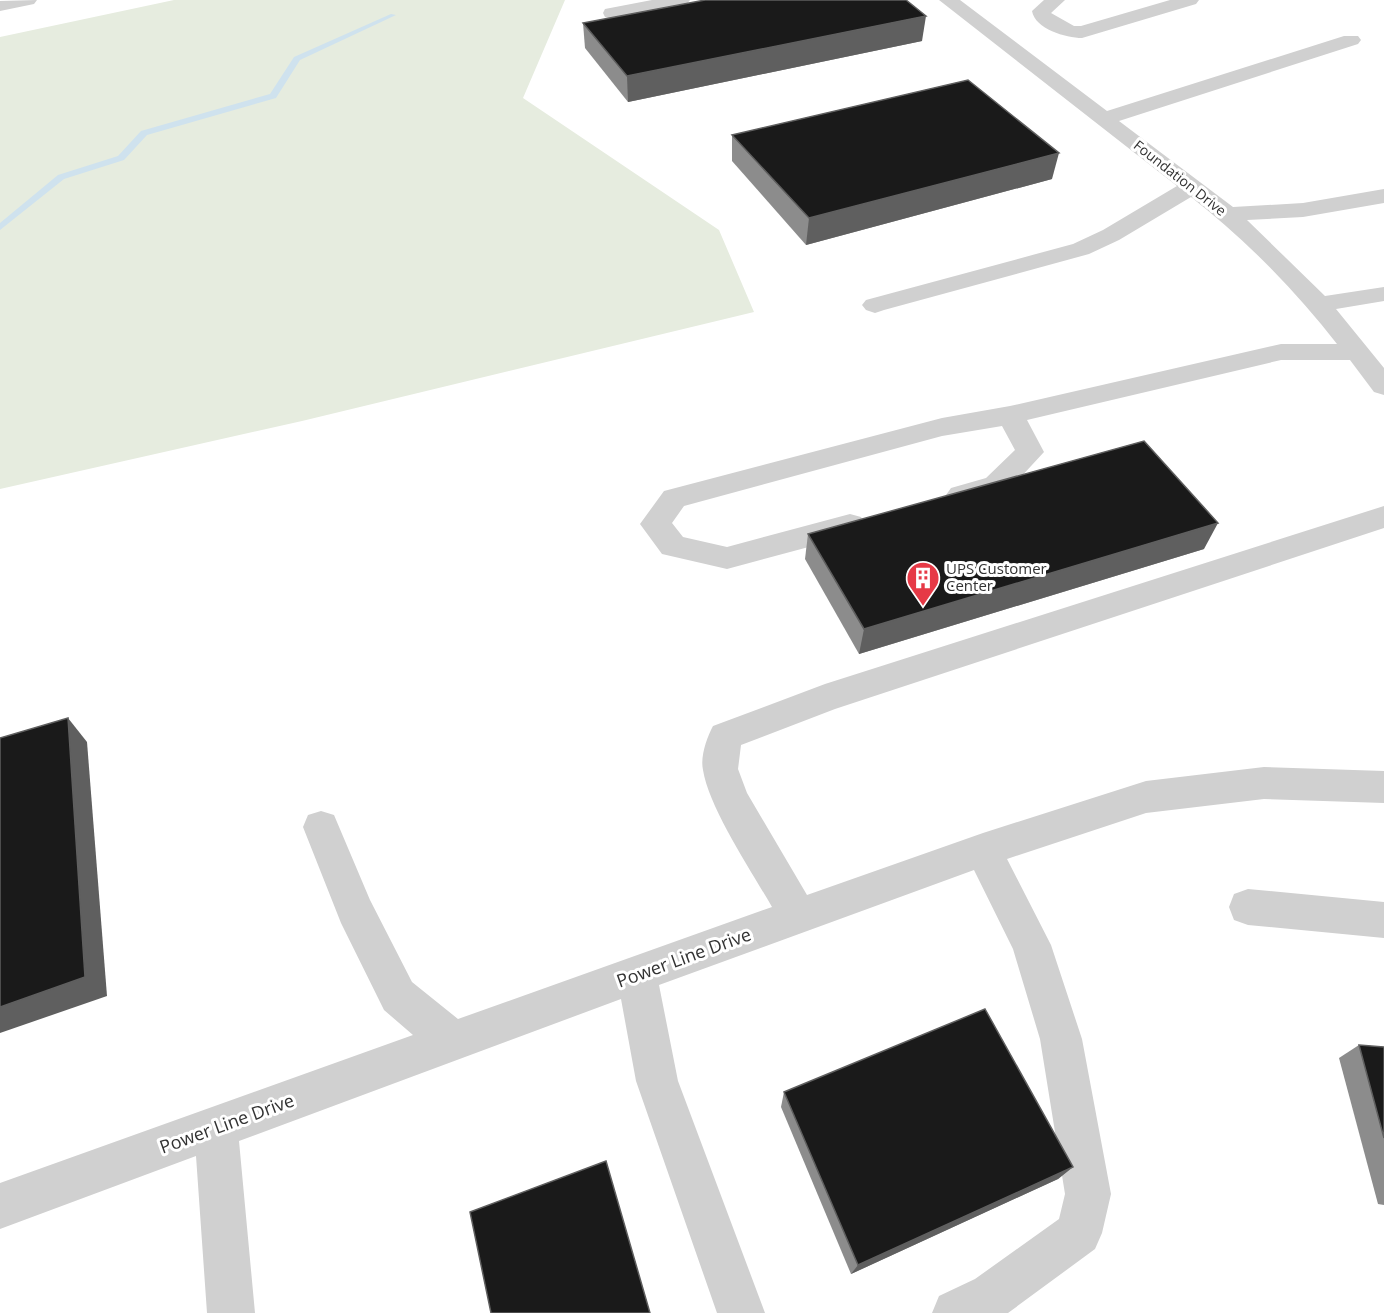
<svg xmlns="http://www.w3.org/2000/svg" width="1384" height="1313" font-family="'Open Sans',sans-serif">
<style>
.green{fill:#e6ecdf}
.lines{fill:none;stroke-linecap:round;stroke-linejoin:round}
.stream{fill:#cfe2ee;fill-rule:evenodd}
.minor{fill:#d0d0d0;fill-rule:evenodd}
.wall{fill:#8c8c8c}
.shaded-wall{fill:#5f5f5f}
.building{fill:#1a1a1a;stroke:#5f5f5f;stroke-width:1.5}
.labels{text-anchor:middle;stroke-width:6;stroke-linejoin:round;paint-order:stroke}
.far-street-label{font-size:14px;fill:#333;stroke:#fff}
.poi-label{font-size:15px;fill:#333;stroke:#fff;text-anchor:start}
.near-street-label{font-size:18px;fill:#333;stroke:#fff}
</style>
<rect width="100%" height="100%" fill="#fff"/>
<polygon class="green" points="174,0 565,0 523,98 719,230 754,312 302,421 0,489 0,37"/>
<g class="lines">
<polygon class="stream" points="391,14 396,15 300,60 276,98 147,135 124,160 64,179 0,230 0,223 58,175 118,156 141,131 270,94 294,57"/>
<g class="minor">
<polygon points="37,0 34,4 0,11 0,1"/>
<polygon points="652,0 690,0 687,4 681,5 612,19 605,17 603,13 605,9"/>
<path d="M 939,0 L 960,0 L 1107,111 L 1344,36 L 1358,36 L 1361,40 L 1358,44 L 1119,121 L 1233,207 L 1303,203 L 1384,189 L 1384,203 L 1303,217 L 1247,220 L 1325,296 L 1384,287 L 1384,301 L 1336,309 L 1384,368 L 1384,395 L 1374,392 L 1350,360 L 1281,360 L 1027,420 L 1044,452 L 1006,493 L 961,505 L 951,502 L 946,495 L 951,488 L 986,478 L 1015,450 L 1002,426 L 942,436 L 684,506 L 672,523 L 683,537 L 727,547 L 850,514 L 861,517 L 865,525 L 861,533 L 727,569 L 662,554 L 640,524 L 664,491 L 942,418 L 1010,406 L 1281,344 L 1337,344 C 1295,290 1245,239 1191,197 L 1119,240 L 1089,254 L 884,310 L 875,313 L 866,310 L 862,305 L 866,300 L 1073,244 L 1103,230 L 1177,186 Z"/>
<path d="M 1044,0 L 1065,0 L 1051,13 L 1074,26 L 1081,26 L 1170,0 L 1199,0 L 1196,4 L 1082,38 C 1066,38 1035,29 1032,11 Z"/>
<path d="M 1384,506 L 1384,528 L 835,709 L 741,745 L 738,769 L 747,793 L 807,895 L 983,833 L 1146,781 L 1264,767 L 1384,771 L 1384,803 L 1264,799 L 1146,813 L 1007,859 L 1051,945 L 1082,1039 L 1111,1194 L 1102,1233 L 1095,1249 L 1008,1313 L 932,1313 L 939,1296 L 975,1279 L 1059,1219 L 1065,1194 L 1040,1039 L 1013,949 L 974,870 L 659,985 L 678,1081 L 765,1313 L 717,1313 L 636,1081 L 621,999 L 239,1141 L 255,1313 L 207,1313 L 196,1156 L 0,1229 L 0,1183 L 413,1035 L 384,1010 L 341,923 L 303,827 L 308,815 L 321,811 L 334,815 L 370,900 L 412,982 L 458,1019 L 772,907 C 752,872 709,808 703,770 C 700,757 707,737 713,726 L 825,684 Z"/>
<polygon points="1248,889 1384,902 1384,938 1248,925 1234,920 1229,907 1234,894"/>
</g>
</g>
<g class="wall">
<polygon points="583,23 922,41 628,102 585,48"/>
<polygon points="732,135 1052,179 806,245 732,161"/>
<polygon points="808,534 1204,549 859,654 805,559"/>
<polygon points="1359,1045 1384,1047 1384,1205 1378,1204 1339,1058"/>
<polygon points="784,1092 1073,1167 1058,1179 851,1274 781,1107"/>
</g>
<g class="shaded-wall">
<polygon points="926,16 922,41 628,102 627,76"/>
<polygon points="1059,153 1052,179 806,245 809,218"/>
<polygon points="1218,523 1204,549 859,654 864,629"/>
<polygon points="68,718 87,742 107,996 0,1033 0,1007"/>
<polygon points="1073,1167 1058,1179 851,1274 858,1265"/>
</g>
<g class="building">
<polygon points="705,0 906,0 926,16 627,76 583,23"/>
<polygon points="968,80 1059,153 809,218 732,135"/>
<polygon points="1144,441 1218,523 864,629 808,534"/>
<polygon points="68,718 85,977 0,1007 0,738"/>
<polygon points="985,1009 1073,1167 858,1265 784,1092"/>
<polygon points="1359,1045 1384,1047 1384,1138"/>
<polygon points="606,1161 650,1313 491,1313 470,1212"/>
</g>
<defs>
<g id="building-pin" transform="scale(1.725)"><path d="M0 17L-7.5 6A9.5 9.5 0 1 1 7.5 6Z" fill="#e63946" stroke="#fff"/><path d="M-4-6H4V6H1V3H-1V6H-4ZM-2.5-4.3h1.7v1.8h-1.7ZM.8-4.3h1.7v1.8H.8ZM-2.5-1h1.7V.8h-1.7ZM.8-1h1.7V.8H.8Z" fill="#fff"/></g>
</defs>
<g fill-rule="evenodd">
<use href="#building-pin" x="923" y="578"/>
</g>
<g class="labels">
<g class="far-street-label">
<text transform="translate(1180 178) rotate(38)" y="5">Foundation Drive</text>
</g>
<g class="poi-label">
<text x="946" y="574">UPS Customer<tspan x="946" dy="17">Center</tspan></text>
</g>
<g class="near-street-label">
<text transform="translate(684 958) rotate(-20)" y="6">Power Line Drive</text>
<text transform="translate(227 1124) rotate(-20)" y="6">Power Line Drive</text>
</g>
</g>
</svg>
